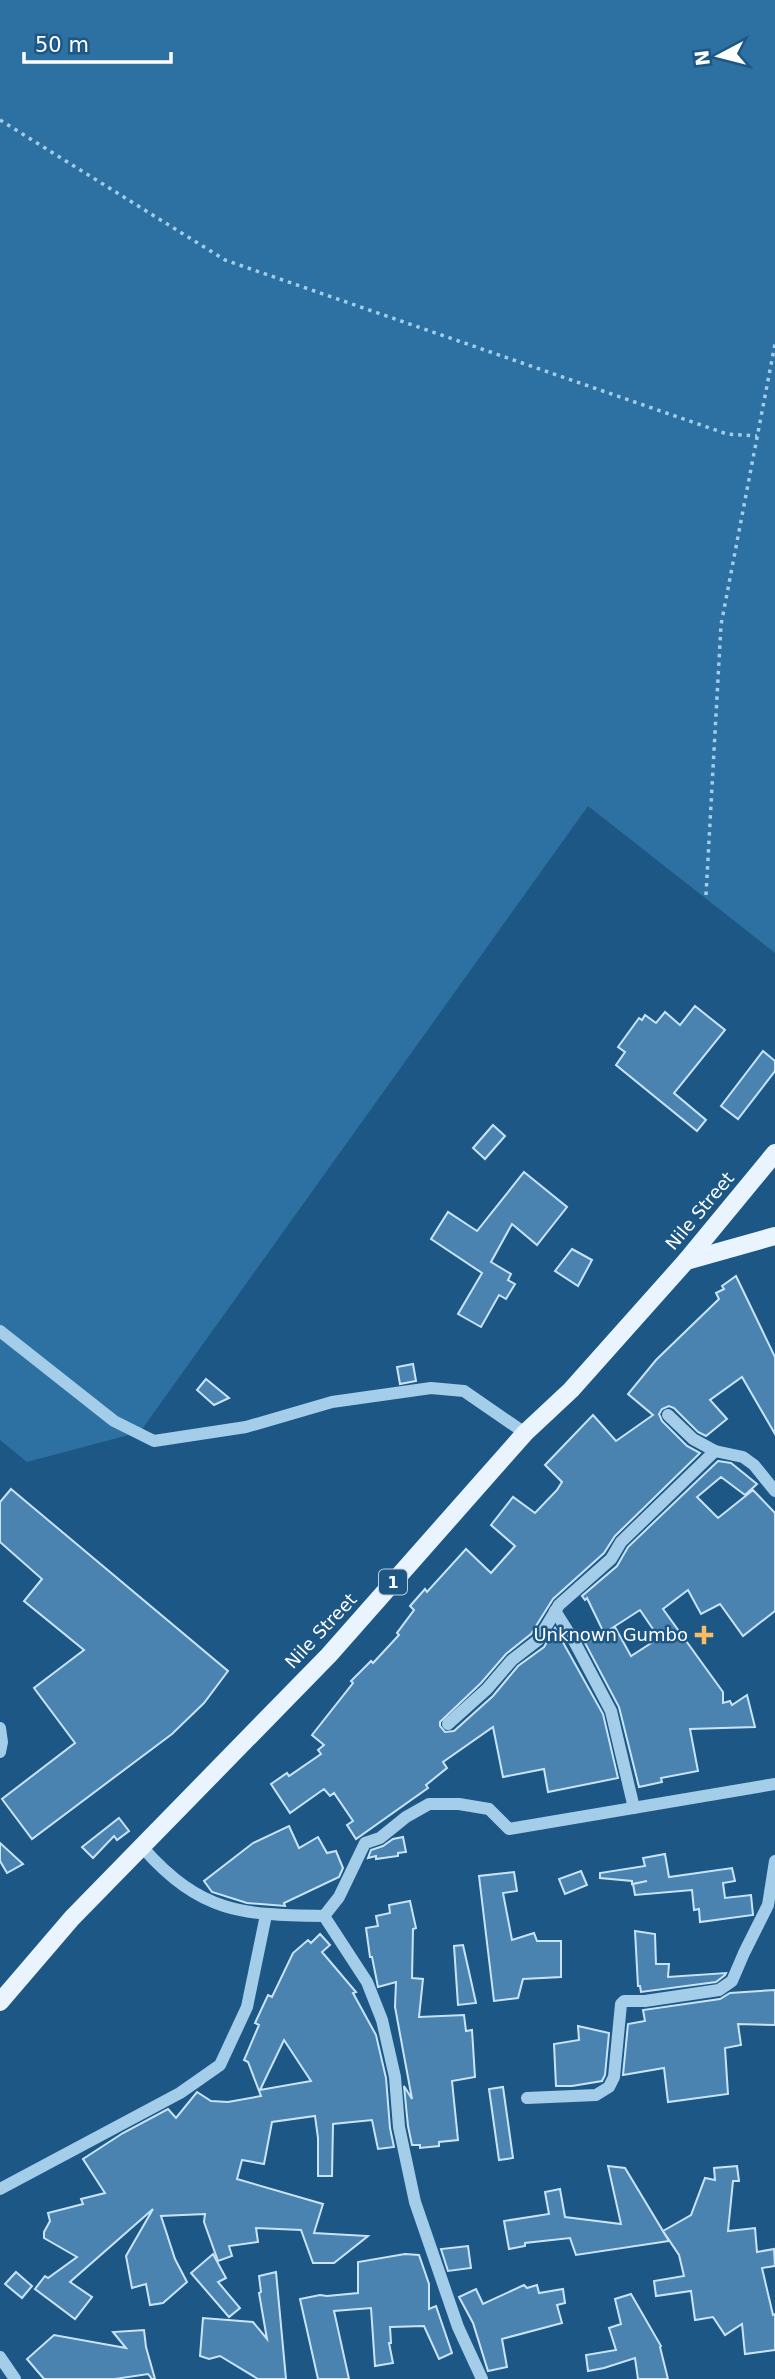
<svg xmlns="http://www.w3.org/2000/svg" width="775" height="2379" font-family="'DejaVu Sans',sans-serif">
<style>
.green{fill:#2d70a2}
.building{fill:#4a83b0;stroke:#c9e4f8;stroke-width:2;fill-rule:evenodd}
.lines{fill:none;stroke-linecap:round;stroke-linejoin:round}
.path{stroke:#a4cdea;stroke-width:3.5;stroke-dasharray:3.5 5;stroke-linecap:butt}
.minor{stroke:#a4cdea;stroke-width:12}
.major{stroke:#e9f4fe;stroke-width:18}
.poi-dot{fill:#fabc63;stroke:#1d5785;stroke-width:2.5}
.labels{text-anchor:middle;stroke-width:5;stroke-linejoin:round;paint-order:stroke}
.shield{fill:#1d5785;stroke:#bbcdda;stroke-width:2}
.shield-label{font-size:16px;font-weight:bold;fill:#fff}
.street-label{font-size:18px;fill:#fff;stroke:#1d5785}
.poi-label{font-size:18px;fill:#fff;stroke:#1d5785;text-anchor:end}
</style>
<rect width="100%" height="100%" fill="#1d5785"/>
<polygon class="green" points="0,0 775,0 775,953 588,806 140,1432 27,1462 0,1440"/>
<g class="building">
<polygon points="695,1006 725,1030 674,1093 706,1120 697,1131 616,1065 625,1052 618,1047 639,1018 642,1020 645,1015 656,1023 665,1012 680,1025"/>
<polygon points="763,1051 775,1061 775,1071 738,1119 721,1106"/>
<polygon points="493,1125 505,1136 485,1159 473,1148"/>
<polygon points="524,1172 567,1207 537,1245 512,1224 491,1262 511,1274 508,1280 515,1284 506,1299 499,1295 481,1327 458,1314 482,1273 431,1239 448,1212 477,1231"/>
<polygon points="572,1249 592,1260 578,1286 555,1271"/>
<polygon points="736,1276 775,1357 775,1434 742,1377 710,1400 727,1419 706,1436 698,1432 674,1408 669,1406 662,1409 659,1414 662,1421 687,1446 700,1453 615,1536 604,1553 553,1599 531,1634 506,1654 481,1683 440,1722 440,1726 445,1732 454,1731 493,1696 518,1666 544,1647 555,1628 603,1714 618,1778 548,1792 544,1769 503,1777 493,1727 443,1762 447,1768 426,1785 428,1788 356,1839 347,1825 353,1821 334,1793 330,1796 324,1789 290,1813 271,1784 287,1773 289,1776 321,1754 318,1750 324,1745 312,1735 353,1683 351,1681 371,1661 373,1663 399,1635 397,1633 414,1610 410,1606 425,1589 427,1592 466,1549 491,1573 515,1546 491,1525 513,1497 535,1513 557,1490 562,1482 545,1465 593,1415 616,1441 653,1415 628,1394 656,1360 719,1299 716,1293 724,1289 722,1286"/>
<polygon points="413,1364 416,1381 400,1384 397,1367"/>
<polygon points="206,1379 229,1398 214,1405 197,1390"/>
<path d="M 718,1461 L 731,1463 L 757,1484 L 745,1495 L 721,1477 L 697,1497 L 718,1518 L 753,1490 L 775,1513 L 775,1611 L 743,1636 L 720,1604 L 701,1614 L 688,1590 L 663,1609 L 723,1692 L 723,1703 L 730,1701 L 732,1705 L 747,1695 L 755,1727 L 690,1729 L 698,1771 L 661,1778 L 662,1782 L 639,1787 L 619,1707 L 585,1643 L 604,1633 L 587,1598 L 585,1600 L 582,1596 L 617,1566 L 628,1547 ZM 640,1610 L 659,1638 L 631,1656 L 615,1627 L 609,1630 Z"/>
<polygon points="11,1489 228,1671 204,1703 172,1734 32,1839 2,1799 75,1743 34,1688 84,1650 24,1601 42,1579 0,1542 0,1502"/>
<polygon points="119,1818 129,1831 117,1840 114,1836 93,1858 82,1847"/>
<polygon points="289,1826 299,1848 318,1837 327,1853 336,1851 343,1868 339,1877 284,1903 285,1906 247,1903 212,1892 204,1881 253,1843"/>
<polygon points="403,1837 406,1852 398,1853 398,1856 376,1859 376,1856 368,1858 371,1850 383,1846 393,1839"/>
<polygon points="0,1843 23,1864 7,1873 0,1861"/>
<polygon points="665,1854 669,1877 732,1868 735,1881 723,1883 725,1898 751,1895 753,1915 700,1922 699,1909 694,1910 692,1890 635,1895 633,1884 647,1881 632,1884 632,1881 600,1878 600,1873 645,1866 643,1858"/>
<polygon points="581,1871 587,1885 565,1894 559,1879"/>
<polygon points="514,1872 517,1891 503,1893 512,1940 534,1933 537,1941 561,1941 561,1977 523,1979 518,1998 494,2001 479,1876"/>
<polygon points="410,1901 416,1928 413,1929 412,1978 423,1979 419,2017 464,2015 466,2031 472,2030 475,2077 452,2081 458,2140 439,2142 439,2146 420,2148 420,2145 412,2145 408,2126 404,2086 412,2099 395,2007 396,1982 378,1987 372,1957 370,1957 366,1928 378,1926 376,1916 390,1913 389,1905"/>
<polygon points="635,1931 655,1934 656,1964 669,1964 668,1977 726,1973 725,1975 716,1982 641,1992 640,1986 638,1986"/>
<path d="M 320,1934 L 330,1945 L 322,1952 L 356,1992 L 353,1993 L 376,2035 L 386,2078 L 390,2128 L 394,2147 L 378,2149 L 372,2120 L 333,2124 L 332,2176 L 318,2176 L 318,2138 L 315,2116 L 272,2122 L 264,2164 L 242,2160 L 237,2179 L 323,2204 L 314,2233 L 368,2236 L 334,2263 L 313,2263 L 301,2230 L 256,2228 L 258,2242 L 229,2246 L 232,2256 L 218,2261 L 204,2222 L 205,2214 L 161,2216 L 175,2259 L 187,2282 L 163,2303 L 150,2305 L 146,2284 L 132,2288 L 126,2256 L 153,2209 L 70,2282 L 92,2297 L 75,2319 L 35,2289 L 45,2276 L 48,2278 L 77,2257 L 44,2238 L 44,2232 L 50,2221 L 48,2213 L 83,2204 L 81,2199 L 105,2193 L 83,2159 L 123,2133 L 168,2109 L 176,2118 L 197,2092 L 211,2101 L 228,2102 L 261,2096 L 248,2062 L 244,2060 L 259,2025 L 255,2023 L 268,1995 L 272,1997 L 293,1953 L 308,1940 L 311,1943 ZM 284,2040 L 311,2081 L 260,2090 Z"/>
<polygon points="463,1945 476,2003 458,2005 454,1946"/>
<polygon points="775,1990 775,2025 738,2024 741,2045 725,2048 728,2094 668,2102 664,2068 623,2075 628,2024 645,2021 643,2010 720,1999 730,1993"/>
<polygon points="578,2026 609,2033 605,2075 602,2081 572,2086 556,2086 554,2044 579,2040"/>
<polygon points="503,2087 513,2158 499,2160 489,2089"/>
<polygon points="608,2166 625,2168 669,2241 576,2255 570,2238 525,2243 525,2246 509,2249 504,2221 549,2214 545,2192 560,2189 565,2217 621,2224"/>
<polygon points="737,2166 739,2181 733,2181 728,2231 755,2228 757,2252 774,2249 775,2266 762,2268 773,2315 775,2314 775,2350 745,2354 742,2324 725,2335 713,2317 695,2320 691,2291 656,2296 654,2281 684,2276 679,2255 663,2231 691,2215 705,2178 715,2180 714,2168"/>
<polygon points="468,2246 471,2268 448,2271 441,2249"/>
<polygon points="213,2254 226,2278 218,2282 240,2308 229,2317 191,2273"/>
<polygon points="405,2254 419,2255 429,2284 429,2309 436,2306 452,2353 439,2359 424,2326 390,2327 391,2343 389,2343 393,2363 375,2366 371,2308 334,2311 349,2379 318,2379 300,2299 320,2295 327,2296 358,2293 358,2262"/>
<polygon points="16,2272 32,2286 22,2298 5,2284"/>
<polygon points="276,2272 286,2379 258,2379 220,2356 209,2359 200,2356 203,2318 253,2322 267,2339 259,2293 261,2292 259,2276"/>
<polygon points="524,2285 527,2288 537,2285 539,2293 563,2289 565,2303 557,2305 562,2323 502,2339 507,2367 488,2371 473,2323 459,2297 476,2289 483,2304"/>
<polygon points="631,2294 661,2346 660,2347 668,2379 638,2379 635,2358 604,2368 588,2371 586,2355 616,2350 609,2328 621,2324 615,2299"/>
<polygon points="144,2330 146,2347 155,2379 152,2379 148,2374 115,2379 44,2379 27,2359 54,2335 126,2348 113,2332"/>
</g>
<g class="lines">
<g class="path">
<polyline points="0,120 225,260 727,434 757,436"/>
<polyline points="706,895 721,625 775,344"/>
</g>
<g class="minor">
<polyline points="0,1331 114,1421 154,1441 246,1427 332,1402 431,1388 464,1391 525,1433"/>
<polyline points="668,1415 693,1439 715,1451 743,1457 754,1465 775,1491"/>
<polyline points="555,1611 574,1641 611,1711 634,1808"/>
<polyline points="448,1724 487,1689 512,1660 538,1640 559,1605 611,1559 621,1542 715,1451"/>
<polyline points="0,1728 2,1742 0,1752"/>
<path d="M 143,1848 C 201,1913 241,1915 324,1916 L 339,1897 L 365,1843 L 380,1838 L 406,1817 L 429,1804 L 459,1804 L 489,1809 L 509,1829 L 775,1784"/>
<polyline points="324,1916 367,1982 382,2020 395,2077 399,2127 415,2202 458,2327 482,2379"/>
<polyline points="527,2098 596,2095 609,2087 614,2077 621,2004 624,2001 645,2001 719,1990 732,1981 744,1953 768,1905 775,1861"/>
<polyline points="0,2189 180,2093 220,2065 247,2007 266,1915"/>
<polyline points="0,2357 15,2379"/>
</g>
<g class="major">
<polyline points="686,1261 775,1236"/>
<polyline points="0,2002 72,1918 329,1655 525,1433 571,1390 686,1261 775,1153"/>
</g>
</g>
<path class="poi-dot" d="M700.5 1624.5h7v7h7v7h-7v7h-7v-7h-7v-7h7z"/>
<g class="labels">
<rect class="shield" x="379" y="1569.5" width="28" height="25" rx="5"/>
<g class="shield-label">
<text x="393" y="1588">1</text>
</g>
<g class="street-label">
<text transform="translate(700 1211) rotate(-50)" y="6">Nile Street</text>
<text transform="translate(321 1631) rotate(-47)" y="6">Nile Street</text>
</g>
<g class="poi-label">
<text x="688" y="1641">Unknown Gumbo</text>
</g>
</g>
<g transform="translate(719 56) rotate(263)" stroke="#1d5785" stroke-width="5" paint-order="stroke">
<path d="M0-5L12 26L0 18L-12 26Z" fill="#ffffff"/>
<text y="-10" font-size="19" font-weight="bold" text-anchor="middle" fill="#ffffff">N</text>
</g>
<path d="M24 52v10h147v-10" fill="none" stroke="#ffffff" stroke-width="3.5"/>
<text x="35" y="52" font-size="21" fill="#ffffff" stroke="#1d5785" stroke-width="5" paint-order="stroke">50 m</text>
</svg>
